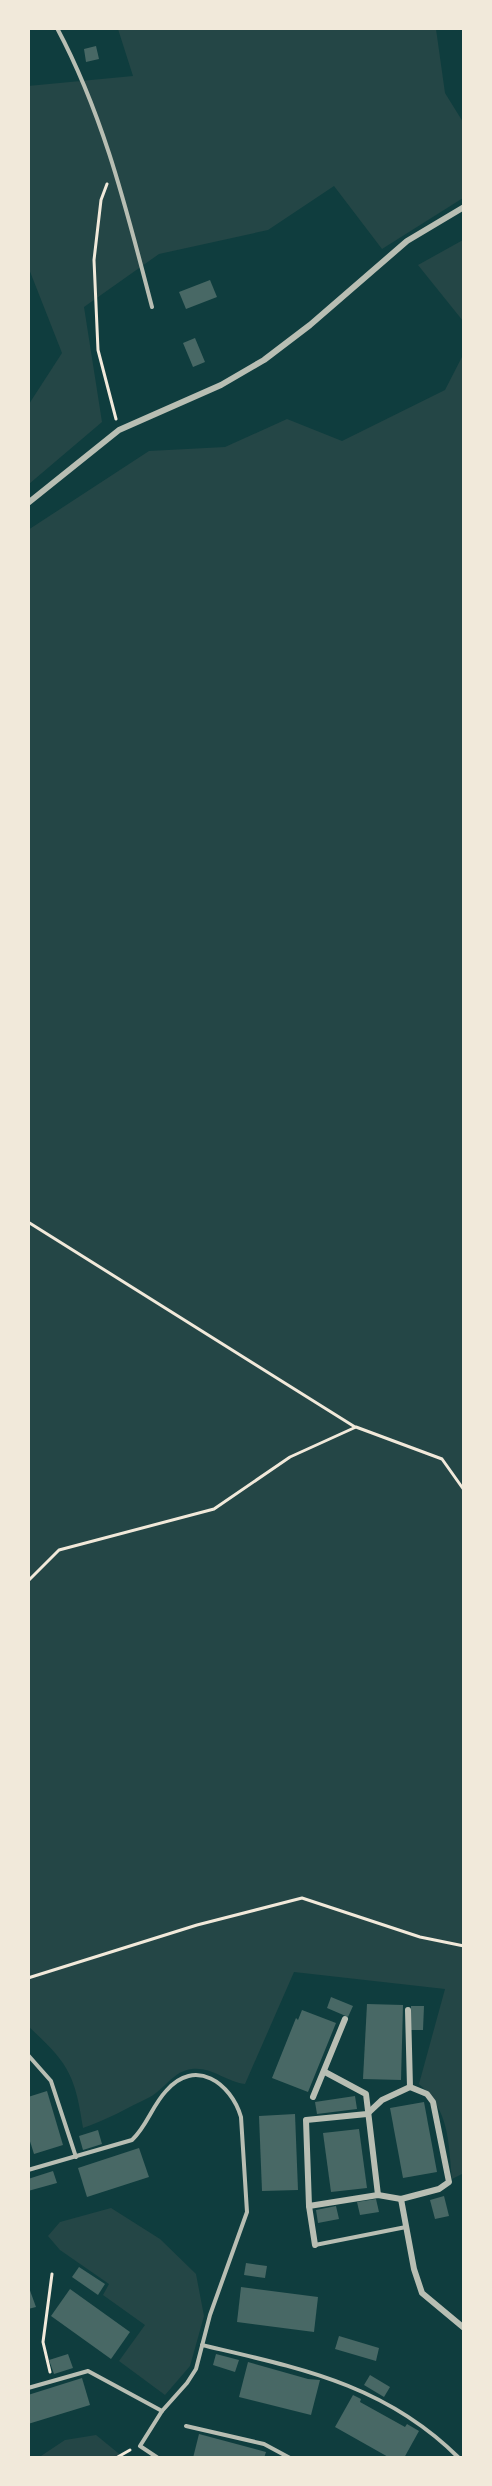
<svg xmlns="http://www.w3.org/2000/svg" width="492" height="2486" font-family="'Zilla Slab',serif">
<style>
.green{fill:#244646}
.building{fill:#486865}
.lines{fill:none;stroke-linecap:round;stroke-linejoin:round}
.path{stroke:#f1e9da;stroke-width:3}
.service{stroke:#b8beb3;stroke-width:4}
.minor{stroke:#b8beb3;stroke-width:6}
</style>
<rect width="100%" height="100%" fill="#0f3d3e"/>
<g class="green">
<polygon points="118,29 436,29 445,93 463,122 463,198 382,249 334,186 268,230 159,254 84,307 102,422 29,484 29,404 62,353 29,269 28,86 133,76"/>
<polygon points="463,240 463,321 418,265"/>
<path d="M 463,355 L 464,2173 L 452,2179 C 448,2140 450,2112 419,2084 L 445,1989 L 294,1972 L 245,2084 C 226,2082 213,2067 192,2069 C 173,2071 165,2089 150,2097 C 127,2108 107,2120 83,2128 C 75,2075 69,2064 29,2027 L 28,530 L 149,451 L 225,447 L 287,419 L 342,441 L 445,390 Z"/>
<polygon points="111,2208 160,2239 196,2274 204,2316 190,2366 165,2395 119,2361 145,2325 103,2295 109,2284 60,2250 48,2236 60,2222"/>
<polygon points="96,2435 123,2457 38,2458 65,2440"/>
</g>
<g class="building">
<polygon points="96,46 99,59 86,62 84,49"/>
<polygon points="210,280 217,297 186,309 179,292"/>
<polygon points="195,338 205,362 193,367 183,343"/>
<polygon points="331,1997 353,2006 348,2017 327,2008"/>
<polygon points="367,2004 403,2005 401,2080 363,2079"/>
<polygon points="411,2006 424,2006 423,2030 411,2030"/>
<polygon points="302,2010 336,2023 308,2092 272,2078 296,2018 298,2020"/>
<polygon points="47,2091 63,2145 34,2154 28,2135 28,2097"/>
<polygon points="355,2096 357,2109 317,2114 315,2102"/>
<polygon points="424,2102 437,2172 403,2178 390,2108"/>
<polygon points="295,2114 298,2190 262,2191 259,2116"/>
<polygon points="359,2129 367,2188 331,2192 323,2133"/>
<polygon points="98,2130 102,2144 83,2150 79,2136"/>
<polygon points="139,2148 149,2177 87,2197 78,2168"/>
<polygon points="53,2171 57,2183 28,2191 28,2179"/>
<polygon points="444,2196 449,2216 435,2219 430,2200"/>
<polygon points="376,2199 379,2212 360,2215 357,2202"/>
<polygon points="336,2206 339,2219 318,2223 316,2210"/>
<polygon points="246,2263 267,2266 265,2278 244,2275"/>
<polygon points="79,2267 105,2284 98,2295 72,2277"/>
<polygon points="28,2285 36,2307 28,2309"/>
<polygon points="241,2287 318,2297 314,2332 237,2322"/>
<polygon points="70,2289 130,2332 111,2359 51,2316"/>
<polygon points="339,2336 379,2348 376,2361 335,2349"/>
<polygon points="68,2354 73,2368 54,2374 49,2360"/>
<polygon points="216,2354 239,2360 235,2372 213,2365"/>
<polygon points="248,2362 308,2379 320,2380 311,2415 239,2397"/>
<polygon points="370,2375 390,2387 384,2397 364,2385"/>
<polygon points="82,2378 90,2405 28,2424 28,2395"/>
<polygon points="353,2395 361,2399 360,2402 405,2427 407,2424 419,2431 404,2458 390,2458 335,2427"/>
<polygon points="199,2434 266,2452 264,2458 193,2458"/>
</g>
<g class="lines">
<g class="path">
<polyline points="107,184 101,200 94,260 98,350 116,419"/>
<polyline points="28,1222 355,1427"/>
<polyline points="28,1581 59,1550 214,1509 290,1457 356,1427 442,1459 464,1490"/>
<polyline points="28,1978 197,1925 302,1898 420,1937 464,1946"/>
<polyline points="50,2372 43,2342 52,2274"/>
<polyline points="116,2458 130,2450"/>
</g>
<g class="service">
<path d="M 57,28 C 104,116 127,212 152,307"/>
<polyline points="28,2055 51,2081 76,2157"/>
<path d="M 28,2170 L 132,2140 C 147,2126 152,2106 166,2091 C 195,2057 231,2083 241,2117 L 247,2212 L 210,2315 L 196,2369 L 187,2383 L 162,2411 L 140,2446 L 158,2458"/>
<polyline points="315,2245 406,2227"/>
<path d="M 202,2345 C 299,2368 385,2384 459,2458"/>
<polyline points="28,2388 88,2371 162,2411"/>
<polyline points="186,2426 264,2444 290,2458"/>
</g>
<g class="minor">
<polyline points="28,503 119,430 221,385 264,360 310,325 407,241 464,207"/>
<polyline points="325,2072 366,2094 378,2195"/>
<polyline points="313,2097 345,2019"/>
<polyline points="401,2199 414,2269 422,2293 464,2328"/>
<polyline points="309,2206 378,2195 401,2199 439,2189 449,2182 433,2102 427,2094 410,2087 408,2010"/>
<polyline points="315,2245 309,2206 306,2120 367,2114 382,2100 410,2087"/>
</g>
</g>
<rect width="492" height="2486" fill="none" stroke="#f1e9da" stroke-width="60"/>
</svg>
